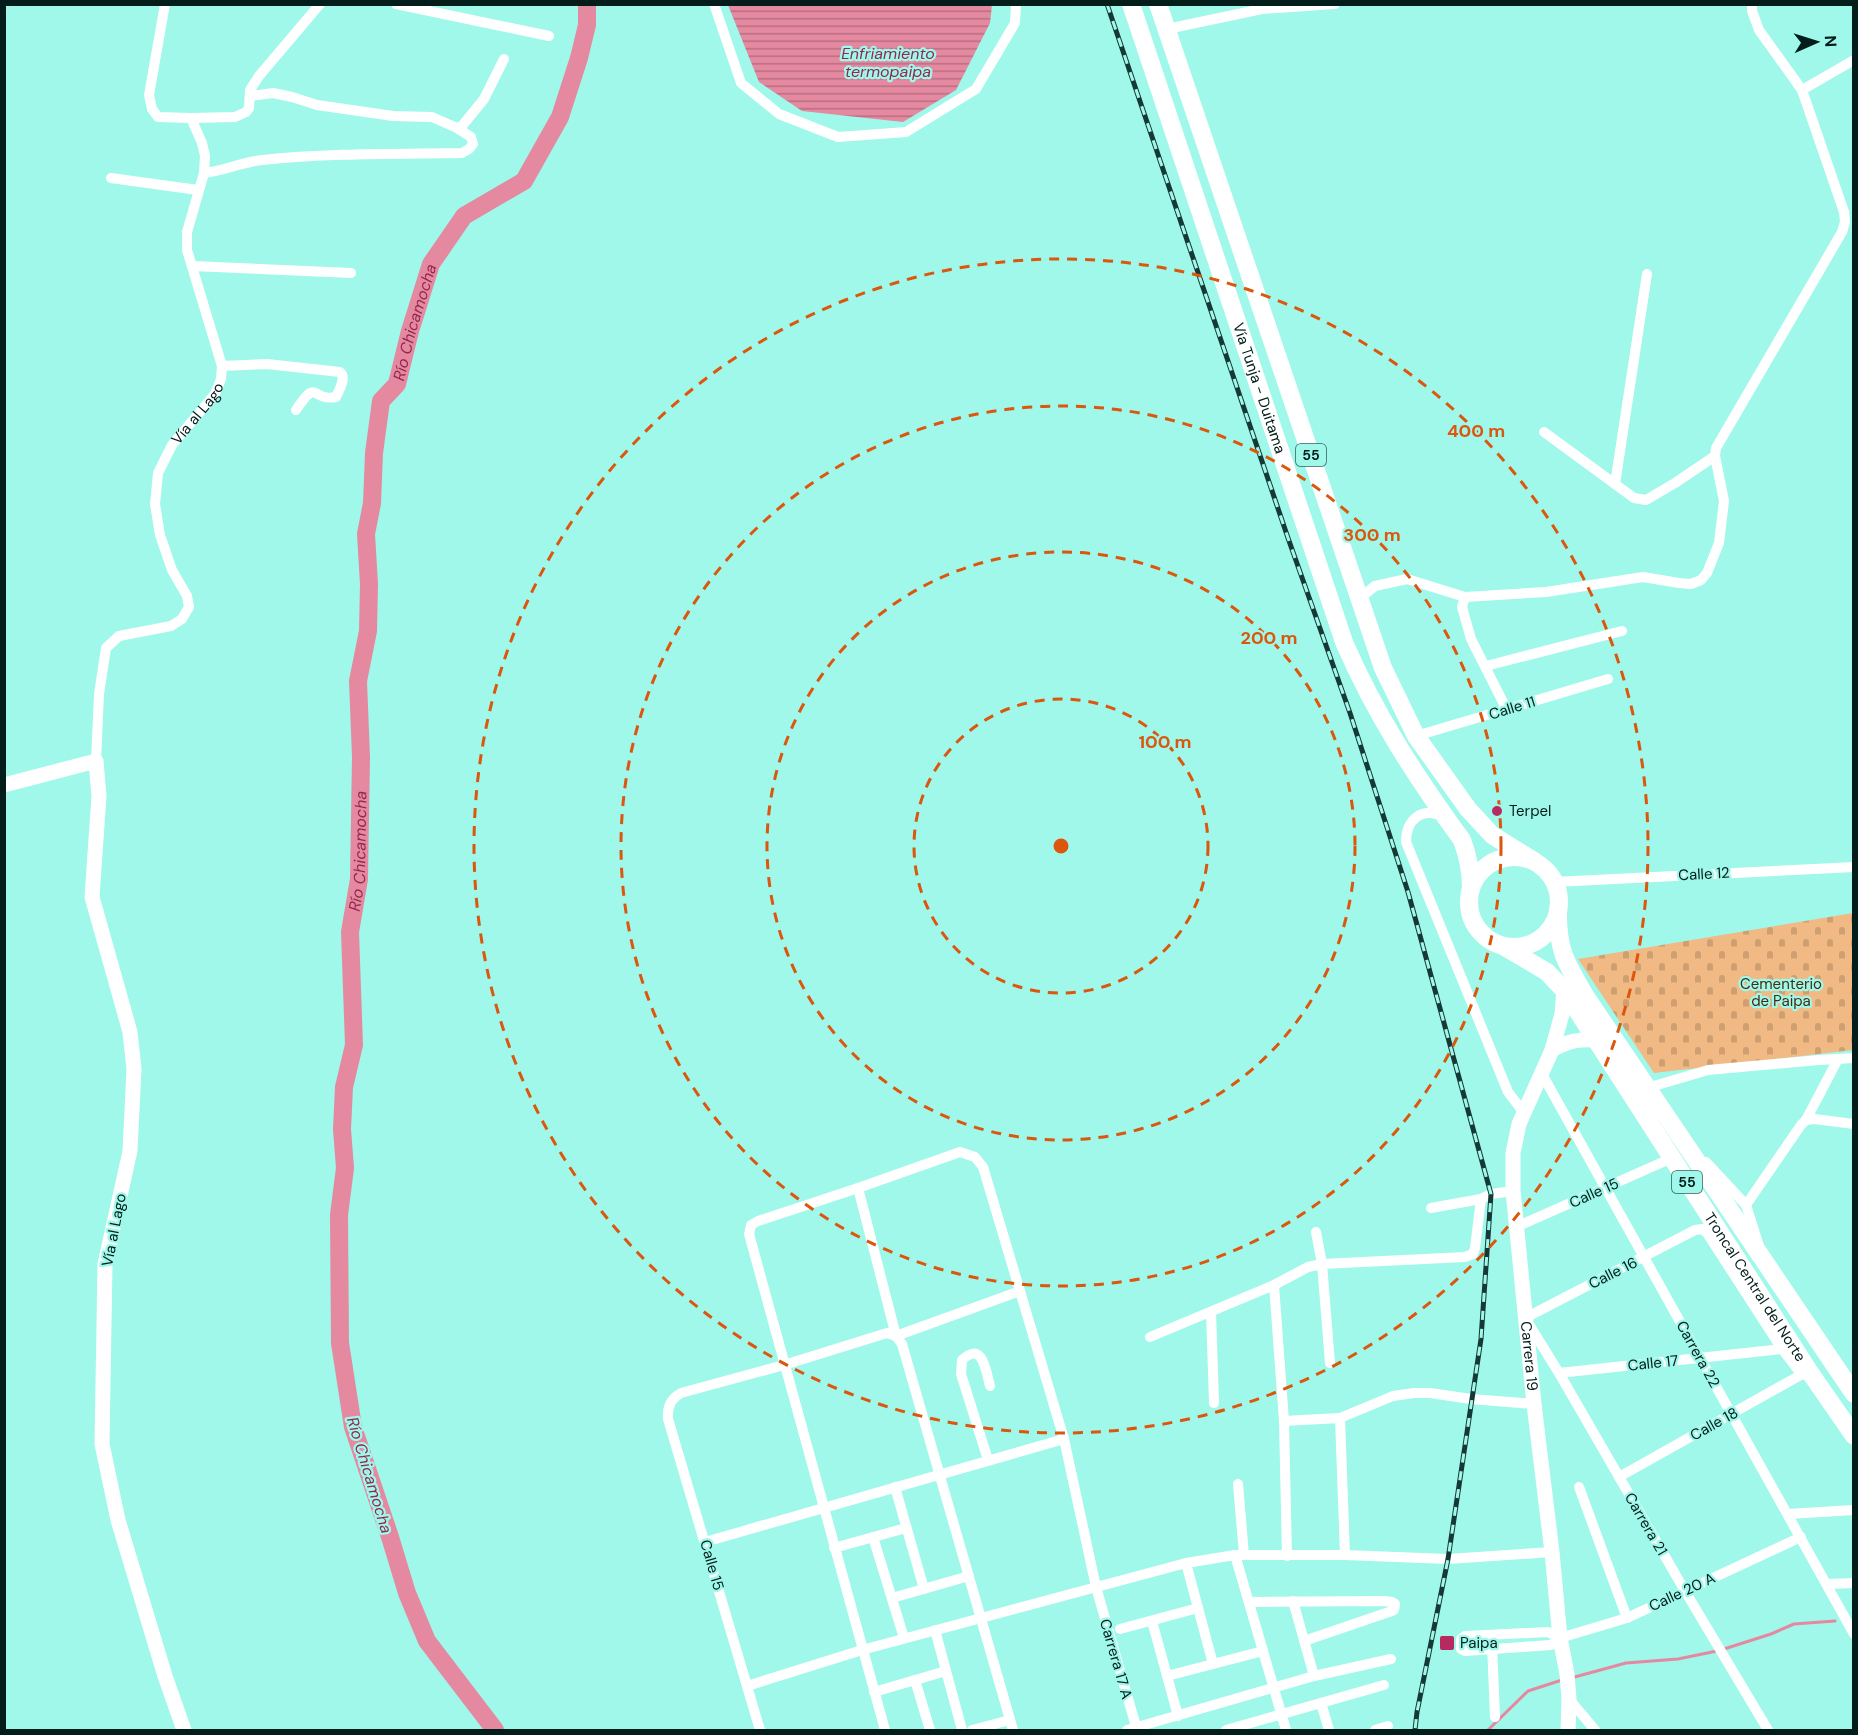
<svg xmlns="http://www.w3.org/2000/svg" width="1858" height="1735" font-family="'DM Sans',sans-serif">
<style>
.cemetery{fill:url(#cemetery-stones)}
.water{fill:url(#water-rules)}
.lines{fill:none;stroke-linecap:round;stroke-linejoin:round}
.stream{stroke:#e589a1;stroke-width:3}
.river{stroke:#e589a1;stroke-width:18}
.street{stroke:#fff;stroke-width:10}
.secondary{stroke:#fff;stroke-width:15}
.highway{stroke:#fff;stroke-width:18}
.rail-casing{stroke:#163935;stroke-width:5}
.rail{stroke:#9ff8ea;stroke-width:3;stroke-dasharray:9;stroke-linecap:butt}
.ring{fill:none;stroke:#dc560d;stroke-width:3;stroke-dasharray:10 8}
.poi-dot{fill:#b72a5f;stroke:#9ff8ea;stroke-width:2}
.labels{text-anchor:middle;stroke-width:4.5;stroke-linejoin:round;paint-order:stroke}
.shield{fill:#9ff8ea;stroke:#315f58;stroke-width:1.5}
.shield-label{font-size:14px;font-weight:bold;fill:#021d1a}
.street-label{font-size:15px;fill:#021d1a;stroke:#9ff8ea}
.poi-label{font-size:15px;fill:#021d1a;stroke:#9ff8ea;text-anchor:start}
.park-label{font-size:15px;fill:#482c10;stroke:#9ff8ea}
.water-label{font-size:16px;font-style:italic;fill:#93284e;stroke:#9ff8ea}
.centre{fill:#dc560d;stroke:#9ff8ea;stroke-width:3}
.ring-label{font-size:18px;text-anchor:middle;font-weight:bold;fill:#dc560d;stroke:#9ff8ea;stroke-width:4.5;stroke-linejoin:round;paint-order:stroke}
</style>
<defs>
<pattern id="cemetery-stones" width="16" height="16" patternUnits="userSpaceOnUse" patternTransform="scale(1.5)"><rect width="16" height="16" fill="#f1b984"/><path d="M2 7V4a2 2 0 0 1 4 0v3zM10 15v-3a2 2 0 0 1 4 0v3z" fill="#cd9f71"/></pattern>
<pattern id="water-rules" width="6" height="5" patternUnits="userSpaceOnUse" patternTransform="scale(1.5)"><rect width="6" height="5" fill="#e589a1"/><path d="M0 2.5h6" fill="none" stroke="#b76f82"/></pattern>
</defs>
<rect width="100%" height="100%" fill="#9ff8ea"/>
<polygon class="cemetery" points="1853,913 1853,1050 1654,1073 1578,959"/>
<polygon class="water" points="728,5 992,5 990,23 956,90 903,122 802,111 759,82"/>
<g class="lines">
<g class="stream">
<polyline points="1724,1649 1771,1634 1794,1624 1835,1621"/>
<polyline points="1571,1678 1626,1663 1678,1659 1717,1651"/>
<polyline points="1488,1730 1528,1691 1562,1680"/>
</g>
<path class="river" id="s1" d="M 495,1730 L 427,1641 L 407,1593 L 390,1537 L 353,1427 L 340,1343 L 339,1215 L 345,1168 L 342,1129 L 344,1087 L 354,1045 L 350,932 L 359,879 L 361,757 L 358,681 L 368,631 L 369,584 L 366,534 L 372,503 L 374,453 L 381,401 L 397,384 L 410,331 L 431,264 L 464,216 L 524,181 L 560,117 L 579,58 L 587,25 L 587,4"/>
<g class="street">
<polyline points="396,4 549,36"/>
<polyline points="714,4 741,83 779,114 838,137 906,132 976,89 1015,23 1016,4"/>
<polyline points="1167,29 1262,9 1335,4"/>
<polyline points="1802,90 1854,60"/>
<polyline points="250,96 273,93 292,97 317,105 393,116 432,117 457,128 462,126 484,99 504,59"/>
<polyline points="191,118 235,117 246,112 249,108 250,90 259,76 320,4"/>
<path d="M 204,173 C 224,171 242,162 262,160 C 328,153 395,154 462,153 L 469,149 L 473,144 L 471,137 L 457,128"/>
<polyline points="111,178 198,190"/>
<polyline points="192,266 351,273"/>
<path d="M 222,366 L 267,364 L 340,372 C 347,378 339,390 336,397 C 310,402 319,376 296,410"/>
<polyline points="1544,432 1634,498 1646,500 1675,483 1715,456"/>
<polyline points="1615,484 1647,274"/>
<polyline points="1465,597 1462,607 1471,639 1507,710"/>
<polyline points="1360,598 1375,586 1407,579 1465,597 1546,592 1643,577 1679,583 1691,584 1701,580 1707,573 1719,543 1724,501 1715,456 1716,448 1842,232 1845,222 1844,212 1802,90 1759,30 1752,11 1752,4"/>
<polyline points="1486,666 1622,631"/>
<polyline points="1416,736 1608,679"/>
<path id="s2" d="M 96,761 L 99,694 L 106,648 L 119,636 L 171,626 L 182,619 L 189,607 L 187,596 L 172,570 L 160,535 L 155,504 L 158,473 L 172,445 L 215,394 L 221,379 L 222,366 L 187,250 L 187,232 L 204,173 L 205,156 L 202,143 L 191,118 L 158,117 L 152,109 L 149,95 L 165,4"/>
<path d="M 1443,816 C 1422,807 1406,819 1406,842 L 1508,1092 L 1524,1113"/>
<polyline points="1554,882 1854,867"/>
<polyline points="1542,1074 1854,1634"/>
<polyline points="1647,1088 1708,1070 1819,1060 1854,1058"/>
<polyline points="1806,1120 1814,1119 1854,1124"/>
<polyline points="1706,1162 1746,1205 1759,1246"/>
<polyline points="858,1188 896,1336 902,1344 1013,1730"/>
<polyline points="1746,1205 1801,1125 1806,1120 1838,1059"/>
<polyline points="1431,1208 1481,1199 1491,1194 1513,1191"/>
<polyline points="1516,1227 1672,1158"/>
<polyline points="1316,1232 1322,1264 1330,1363"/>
<polyline points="1274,1285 1284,1421 1287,1556"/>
<polyline points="1211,1312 1214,1403"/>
<polyline points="1150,1337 1274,1285 1308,1267 1322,1264 1465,1257 1473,1254 1475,1248 1481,1199"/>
<polyline points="1559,1373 1782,1349"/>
<polyline points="1340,1418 1345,1555"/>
<polyline points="1284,1421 1340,1418 1393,1396 1414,1393 1430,1393 1471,1399 1534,1404"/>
<path d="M 988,1460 L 961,1374 L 962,1360 C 983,1340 986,1372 990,1386"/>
<polyline points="1619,1477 1806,1372"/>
<polyline points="1238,1484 1244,1555"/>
<polyline points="895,1487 924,1589"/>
<polyline points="1579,1487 1627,1618"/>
<polyline points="1788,1514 1854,1510"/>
<polyline points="873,1537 904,1638"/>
<polyline points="705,1542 1064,1439"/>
<polyline points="834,1548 906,1528"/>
<polyline points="1235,1555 1286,1730"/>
<polyline points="1186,1563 1213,1664"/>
<polyline points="1827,1584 1854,1583"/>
<polyline points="892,1598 969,1576"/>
<polyline points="1293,1601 1314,1676"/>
<polyline points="1249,1602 1385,1601 1392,1602 1395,1604 1394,1610 1389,1612 1304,1641"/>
<polyline points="1152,1621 1178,1716"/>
<polyline points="1120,1629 1198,1608"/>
<polyline points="935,1630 962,1730"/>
<polyline points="1560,1638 1548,1632 1465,1636 1461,1639 1461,1649 1465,1651 1551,1645 1560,1638 1627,1618 1801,1537"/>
<polyline points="1492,1644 1495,1717"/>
<polyline points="1167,1676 1263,1651"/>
<polyline points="915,1680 930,1730"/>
<polyline points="747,1686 862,1650 1186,1563 1235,1555 1345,1555 1448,1559 1552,1552"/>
<polyline points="874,1692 946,1671"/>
<polyline points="1569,1699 1595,1730"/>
<polyline points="1321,1703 1329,1730"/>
<path d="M 760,1730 L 668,1419 C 667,1406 671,1399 681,1393 L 784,1365 L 887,1333 L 896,1336 L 1020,1291"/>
<polyline points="885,1730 749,1234 751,1225 758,1221 858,1188 960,1152 975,1157 983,1167 1064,1439 1096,1587 1137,1730"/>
<polyline points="972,1730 1010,1720"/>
<polyline points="1127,1730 1314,1676 1391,1659"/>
<polyline points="1226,1730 1384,1685"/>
<polyline points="1375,1730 1388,1726"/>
<polyline points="1768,1730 1685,1591 1559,1373 1525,1318 1695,1230 1702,1229 1707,1233 1782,1349 1802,1375"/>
</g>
<g class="secondary">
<polyline points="4,785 96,761 99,796 92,897 130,1032 134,1069 130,1151 105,1264 102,1444 118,1520 165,1676 184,1730"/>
<path id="s3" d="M 1564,990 L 1562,1014 L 1552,1050 L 1519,1124 L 1513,1153 L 1513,1191 L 1534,1404 L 1552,1552 L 1560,1638 L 1567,1674 L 1569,1699 L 1568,1730"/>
<path d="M 1552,1050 C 1568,1041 1578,1039 1596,1040"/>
</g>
<g class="highway">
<path id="s4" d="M 1131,4 L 1344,642 C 1375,714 1416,777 1462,840 C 1468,856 1471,871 1471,888"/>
<polyline points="1158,4 1383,668 1416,736 1468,809 1492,835 1534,861"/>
<circle cx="1514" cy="902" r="45"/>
<path d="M 1558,909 C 1557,950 1566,963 1586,997 L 1854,1394"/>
<path id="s5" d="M 1503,946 L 1547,972 L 1564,990 L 1809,1371 L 1854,1436"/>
</g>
<g class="rail-casing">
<polyline id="rail" points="1107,4 1288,538 1350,713 1408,892 1491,1194 1481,1339 1448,1559 1417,1712 1415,1730"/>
</g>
<use href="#rail" class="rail"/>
</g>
<g class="ring">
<circle cx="1061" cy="846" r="147"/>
<circle cx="1061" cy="846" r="294"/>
<circle cx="1061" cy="846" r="440"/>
<circle cx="1061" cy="846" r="587"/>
</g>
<g class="poi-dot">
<circle cx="1497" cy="811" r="6"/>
<rect x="1439" y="1635" width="16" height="16" rx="3"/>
</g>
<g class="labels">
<g class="shield">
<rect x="1296" y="444" width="30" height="22" rx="4.5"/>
<rect x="1672" y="1171" width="30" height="22" rx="4.5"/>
</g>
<g class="shield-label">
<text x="1311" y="460">55</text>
<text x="1687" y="1187">55</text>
</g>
<g class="street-label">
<text dy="5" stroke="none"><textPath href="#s4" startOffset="405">Vía Tunja - Duitama</textPath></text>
<text dy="5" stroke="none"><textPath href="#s2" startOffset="424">Vía al Lago</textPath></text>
<text transform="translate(1512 708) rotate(-17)" y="5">Calle 11</text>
<text transform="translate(1704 874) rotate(-3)" y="5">Calle 12</text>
<text transform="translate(1594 1193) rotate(-24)" y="5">Calle 15</text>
<text transform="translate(114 1230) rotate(-79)" y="5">Vía al Lago</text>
<text transform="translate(1613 1273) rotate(-27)" y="5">Calle 16</text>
<text dy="5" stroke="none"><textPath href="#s5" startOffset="429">Troncal Central del Norte</textPath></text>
<text transform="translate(1698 1354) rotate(61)" y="5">Carrera 22</text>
<text dy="5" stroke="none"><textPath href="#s3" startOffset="376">Carrera 19</textPath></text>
<text transform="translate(1653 1363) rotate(-6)" y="5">Calle 17</text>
<text transform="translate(1714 1424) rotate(-29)" y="5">Calle 18</text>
<text transform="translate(1646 1524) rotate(60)" y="5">Carrera 21</text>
<text transform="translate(712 1565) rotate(74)" y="5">Calle 15</text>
<text transform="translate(1682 1592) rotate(-25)" y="5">Calle 20 A</text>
<text transform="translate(1116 1659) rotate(74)" y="5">Carrera 17 A</text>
</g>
<g class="poi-label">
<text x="1509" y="816">Terpel</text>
<text x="1460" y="1648">Paipa</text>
</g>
<g class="park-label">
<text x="1781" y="989">Cementerio<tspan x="1781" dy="17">de Paipa</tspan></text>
</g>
<g class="water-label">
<text x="888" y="59">Enfriamiento<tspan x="888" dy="18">termopaipa</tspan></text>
<text dy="6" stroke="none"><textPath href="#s1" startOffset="1458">Río Chicamocha</textPath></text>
<text dy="6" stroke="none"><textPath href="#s1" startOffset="918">Río Chicamocha</textPath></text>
<text transform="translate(370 1475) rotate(73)" y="6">Río Chicamocha</text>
</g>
</g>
<circle cx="1061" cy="846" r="9" class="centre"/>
<g class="ring-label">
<text x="1476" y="437">400 m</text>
<text x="1372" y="541">300 m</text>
<text x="1269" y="644">200 m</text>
<text x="1165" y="748">100 m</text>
</g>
<rect width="1858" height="1735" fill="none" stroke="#021d1a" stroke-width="12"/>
<g transform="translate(1816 42) rotate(87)" stroke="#9ff8ea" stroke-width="4.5" paint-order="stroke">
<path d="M0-4.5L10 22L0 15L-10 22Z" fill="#021d1a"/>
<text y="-9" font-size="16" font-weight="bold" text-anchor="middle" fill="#021d1a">N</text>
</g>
</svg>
